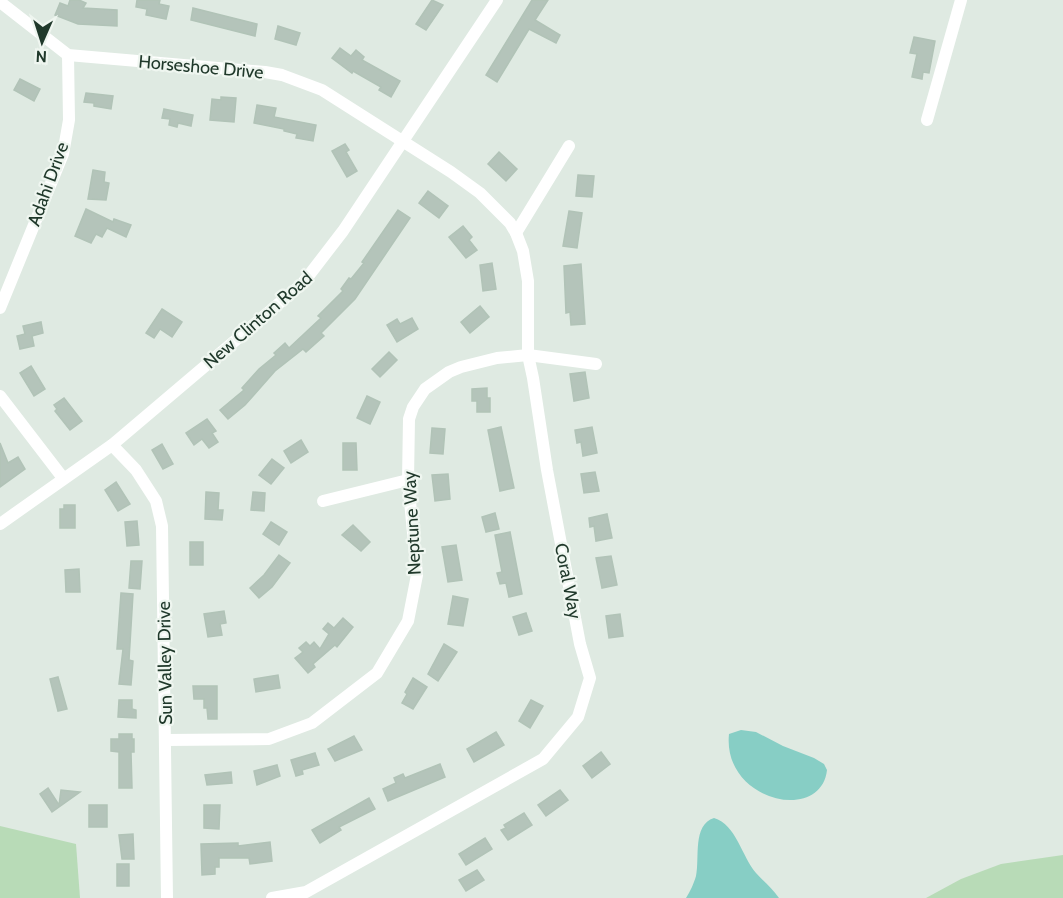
<svg xmlns="http://www.w3.org/2000/svg" width="1063" height="898" font-family="Cabin,sans-serif">
<style>
.green{fill:#b8dbb7}
.water{fill:#87cec5}
.building{fill:#b4c4ba;stroke:#b1c3b7;stroke-width:1.5}
.lines{fill:none;stroke-linecap:round;stroke-linejoin:round}
.minor{stroke:#fff;stroke-width:12}
.labels{text-anchor:middle;stroke-width:4.5;stroke-linejoin:round;paint-order:stroke}
.street-label{font-size:18px;fill:#20392b;stroke:#eff6f0}
</style>
<rect width="100%" height="100%" fill="#dfeae2"/>
<g class="green">
<polygon points="0,826 76,844 80,898 0,898"/>
<polygon points="1063,855 1063,898 926,898 961,879 1001,864"/>
</g>
<g class="water">
<path d="M 741,730 L 756,732 L 783,746 L 814,758 L 824,764 L 827,770 C 821,824 722,801 729,734 Z"/>
<path d="M 714,818 C 736,824 742,857 756,873 C 764,882 772,888 779,898 L 686,898 C 690,892 694,883 696,876 C 700,858 692,825 714,818 Z"/>
</g>
<g class="building">
<polygon points="70,0 79,0 86,3 83,8 117,10 117,26 78,24 55,15 60,3 68,6"/>
<polygon points="137,0 160,0 159,4 169,6 166,19 146,15 147,9 136,7"/>
<polygon points="432,0 443,5 426,30 416,24"/>
<polygon points="532,0 548,0 535,20 560,35 556,43 529,29 497,82 486,75"/>
<polygon points="193,8 257,24 255,36 191,20"/>
<polygon points="278,26 300,33 296,45 275,39"/>
<polygon points="914,37 935,41 929,73 923,72 922,79 912,77 917,54 910,53"/>
<polygon points="340,48 351,56 356,50 364,57 362,60 400,81 391,97 379,90 381,87 353,71 352,73 332,58"/>
<polygon points="20,79 40,89 34,101 14,90"/>
<polygon points="86,93 113,96 111,109 94,106 94,103 84,102"/>
<polygon points="221,97 236,98 234,122 210,120 212,99 221,100"/>
<polygon points="257,105 276,108 274,117 316,125 313,141 296,138 297,134 284,131 284,129 254,123"/>
<polygon points="164,109 193,115 191,126 178,123 177,127 169,125 170,119 162,118"/>
<polygon points="345,144 349,150 346,152 357,171 347,177 332,151"/>
<polygon points="499,152 517,169 506,181 488,164"/>
<polygon points="93,170 105,172 104,182 109,183 106,200 88,199"/>
<polygon points="578,175 594,176 592,197 576,196"/>
<polygon points="428,191 448,206 439,218 419,203"/>
<polygon points="86,209 113,222 114,219 131,225 126,237 107,228 102,237 96,234 91,243 75,236"/>
<polygon points="398,210 410,218 355,299 321,333 324,336 306,352 303,349 275,371 245,405 228,419 220,410 244,390 242,388 259,369 276,355 274,353 285,343 289,348 321,318 318,316 343,291 341,289 349,278 351,279 364,263 362,262"/>
<polygon points="569,211 582,213 577,248 563,246"/>
<polygon points="463,226 472,237 469,240 477,250 466,258 449,237"/>
<polygon points="492,263 496,289 483,291 480,265"/>
<polygon points="581,264 585,324 571,325 570,312 566,313 564,266"/>
<polygon points="480,306 489,317 470,333 461,322"/>
<polygon points="162,309 182,322 172,337 160,329 154,338 146,333"/>
<polygon points="412,318 418,329 397,342 387,325 397,319 400,324"/>
<polygon points="41,322 43,333 32,336 34,346 20,349 17,336 25,334 23,326"/>
<polygon points="389,352 397,360 380,377 372,369"/>
<polygon points="31,366 45,389 34,396 20,373"/>
<polygon points="585,372 589,398 574,401 570,374"/>
<polygon points="487,388 487,398 490,398 490,412 477,412 477,401 472,401 472,389"/>
<polygon points="367,396 380,402 370,424 357,418"/>
<polygon points="64,398 82,421 70,430 55,411 57,409 54,405"/>
<polygon points="207,419 216,431 212,433 218,442 209,448 202,439 194,445 186,433"/>
<polygon points="501,427 514,488 500,491 488,430"/>
<polygon points="592,427 597,453 583,456 581,442 577,443 575,430"/>
<polygon points="432,428 445,429 443,454 430,453"/>
<polygon points="301,440 308,452 291,463 284,451"/>
<polygon points="0,443 8,463 18,457 25,469 0,487"/>
<polygon points="343,443 356,443 357,470 343,470"/>
<polygon points="162,444 173,464 163,469 152,450"/>
<polygon points="272,459 284,468 271,484 259,475"/>
<polygon points="595,472 599,491 584,493 581,474"/>
<polygon points="448,474 450,499 435,501 432,475"/>
<polygon points="116,482 130,504 118,511 105,490"/>
<polygon points="206,492 219,493 218,510 223,510 222,520 205,519"/>
<polygon points="253,492 265,493 264,511 251,510"/>
<polygon points="64,505 75,505 75,528 60,528 60,509 64,509"/>
<polygon points="495,513 499,529 486,532 482,517"/>
<polygon points="607,514 612,538 596,541 594,526 590,527 589,518"/>
<polygon points="137,521 139,545 127,546 125,522"/>
<polygon points="271,522 287,532 279,545 263,534"/>
<polygon points="353,525 370,542 361,551 342,535"/>
<polygon points="510,532 522,594 509,597 506,583 500,584 497,573 502,572 495,535"/>
<rect x="190" y="542" width="13" height="23"/>
<polygon points="456,545 462,580 448,582 442,547"/>
<polygon points="279,555 290,563 272,587 259,598 250,588 264,575"/>
<polygon points="611,556 617,585 602,588 596,558"/>
<polygon points="131,561 142,561 140,589 129,588"/>
<polygon points="79,569 80,592 66,592 65,570"/>
<polygon points="121,593 133,594 129,660 133,661 131,685 119,684 123,649 117,649"/>
<polygon points="453,596 468,599 463,626 448,624"/>
<polygon points="224,611 226,623 220,624 222,635 208,637 204,614"/>
<polygon points="526,613 532,631 519,635 513,617"/>
<polygon points="620,614 623,636 609,638 606,616"/>
<polygon points="343,618 353,627 337,647 335,645 313,664 315,667 308,673 295,658 303,652 299,648 306,642 310,646 314,642 320,649 329,634 323,629 328,623 334,628"/>
<polygon points="444,644 457,652 438,681 428,674"/>
<polygon points="278,675 280,688 256,692 254,679"/>
<polygon points="58,677 67,709 58,711 50,679"/>
<polygon points="413,678 427,687 413,709 402,703 407,694 405,692"/>
<polygon points="193,686 217,686 217,719 208,719 207,708 204,708 204,699 194,699"/>
<polygon points="119,700 132,700 132,709 136,710 136,718 118,717"/>
<polygon points="531,700 543,706 530,728 519,721"/>
<polygon points="496,732 504,745 474,762 467,749"/>
<polygon points="119,734 132,734 132,739 134,739 134,752 131,752 132,788 119,788 119,752 111,751 111,739 119,739"/>
<polygon points="354,736 362,750 335,761 328,749"/>
<polygon points="601,752 610,764 592,778 583,766"/>
<polygon points="315,753 319,765 302,770 303,774 296,776 291,760"/>
<polygon points="440,764 445,777 388,801 383,789 396,783 394,778 403,774 405,778"/>
<polygon points="277,765 280,776 257,785 254,771"/>
<polygon points="231,772 232,783 207,785 205,775"/>
<polygon points="48,788 59,805 61,790 80,792 52,812 40,794"/>
<polygon points="560,790 568,800 546,816 538,805"/>
<polygon points="369,798 375,809 339,827 341,830 320,843 312,830"/>
<rect x="89" y="805" width="18" height="22"/>
<polygon points="204,805 220,805 219,829 204,828"/>
<polygon points="524,813 532,825 508,840 501,830 506,828 504,825"/>
<polygon points="133,834 134,859 122,859 119,835"/>
<polygon points="485,838 492,849 466,865 459,854"/>
<polygon points="270,842 272,861 250,864 249,858 219,858 219,867 215,867 215,874 202,875 201,844 238,843 238,846"/>
<rect x="117" y="864" width="12" height="22"/>
<polygon points="477,870 484,880 466,891 459,880"/>
</g>
<g class="lines">
<g class="minor">
<polyline points="0,2 68,55 265,72 282,75 322,90 451,172 480,193 510,223 516,233 523,251 528,281 528,355 533,378 547,470 580,644 590,678 578,717 543,759 306,892 272,898"/>
<polyline points="927,120 961,0"/>
<polyline points="516,233 569,146"/>
<polyline points="0,308 63,154 69,120 68,55"/>
<polyline points="0,396 63,478"/>
<polyline points="112,445 136,470 156,501 162,526 167,898"/>
<polyline points="323,501 408,480"/>
<polyline points="0,524 112,445 303,283 343,231 497,0"/>
<polyline points="166,740 269,739 312,723 377,673 408,621 417,575 408,480 409,419 413,407 425,389 449,372 461,367 497,358 528,355 596,364"/>
</g>
</g>
<g class="labels">
<g class="street-label">
<text transform="translate(201 67) rotate(5)" y="6">Horseshoe Drive</text>
<text transform="translate(48 184) rotate(-70)" y="6">Adahi Drive</text>
<text transform="translate(258 320) rotate(-41)" y="6">New Clinton Road</text>
<text transform="translate(412 523) rotate(-93)" y="6">Neptune Way</text>
<text transform="translate(568 581) rotate(79)" y="6">Coral Way</text>
<text transform="translate(165 663) rotate(-91)" y="6">Sun Valley Drive</text>
</g>
</g>
<g transform="translate(42 42) rotate(183)" stroke="#eff6f0" stroke-width="4.5" paint-order="stroke">
<path d="M0-4.5L10 22L0 15L-10 22Z" fill="#20392b"/>
<text y="-9" font-size="16" font-weight="bold" text-anchor="middle" fill="#20392b">N</text>
</g>
</svg>
